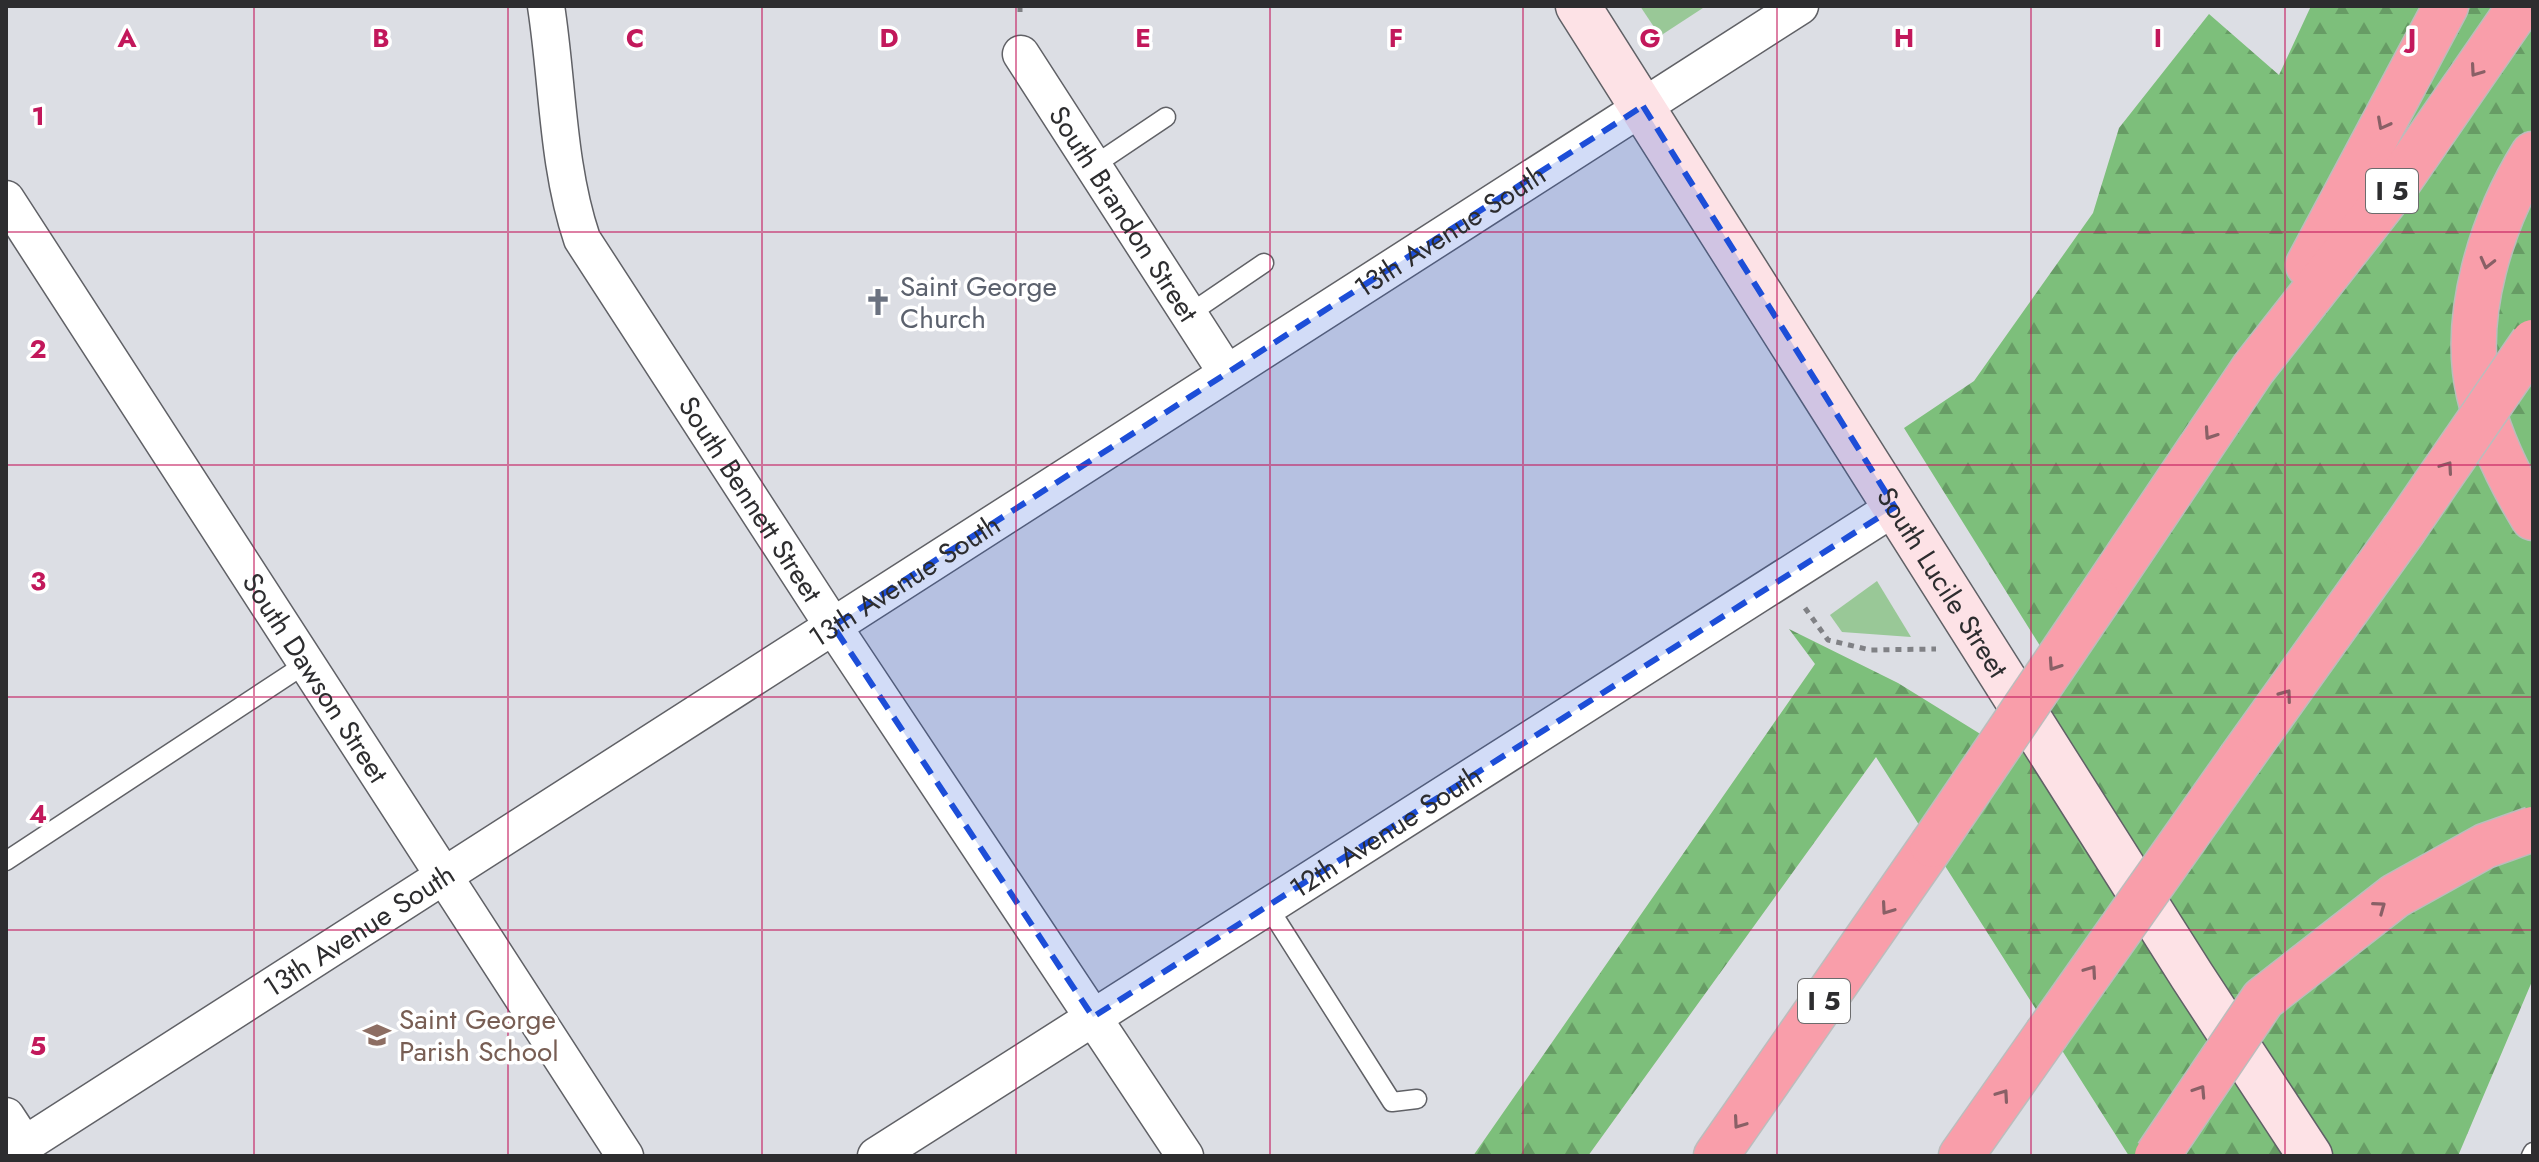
<svg xmlns="http://www.w3.org/2000/svg" width="2539" height="1162" font-family="Jost,sans-serif">
<style>
.forest{fill:url(#forest-firs)}
.park{fill:#99c897}
.lines{fill:none;stroke-linecap:round;stroke-linejoin:round}
.lane-casing{stroke:#606166;stroke-width:21}
.street-casing{stroke:#606166;stroke-width:39}
.secondary-casing{stroke:#606166;stroke-width:47}
.highway-casing{stroke:#bcbcbc;stroke-width:47}
.path{stroke:#808185;stroke-width:5;stroke-dasharray:6 6;stroke-linecap:butt}
.lane{stroke:#fff;stroke-width:18}
.street{stroke:#fff;stroke-width:36}
.secondary{stroke:#fde2e6;stroke-width:44}
.highway{stroke:#f99eaa;stroke-width:44}
.highway-bridge-casing{stroke:#bcbcbc;stroke-width:47;stroke-linecap:butt}
.highway-bridge{stroke:#f99eaa;stroke-width:44}
.oneway{stroke:#896066}
.marked{fill:#1d4ed8;fill-opacity:0.2;stroke:#1d4ed8;stroke-width:6;stroke-dasharray:16 10;stroke-linejoin:round}
.grid{fill:none;stroke:#c2185b;stroke-width:2;stroke-opacity:0.55}
.labels{text-anchor:middle;stroke-width:7;stroke-linejoin:round;paint-order:stroke}
.shield{fill:#fff;stroke:#6c6c6d;stroke-width:2}
.shield-label{font-size:26px;font-weight:bold;fill:#2d2d2f}
.street-label{font-size:28px;fill:#2d2d2f;stroke:#fff}
.worship-label{font-size:28px;fill:#5b616d;stroke:#fff;text-anchor:start}
.education-label{font-size:28px;fill:#785e54;stroke:#fff;text-anchor:start}
.grid-label{font-size:26px;text-anchor:middle;font-weight:bold;fill:#c2185b;stroke:#fff;stroke-width:7;stroke-linejoin:round;paint-order:stroke}
</style>
<defs>
<pattern id="forest-firs" width="22" height="20" patternUnits="userSpaceOnUse" patternTransform="scale(2)"><rect width="22" height="20" fill="#7dbf7b"/><path d="M5 1l3.5 6h-7zM16 11l3.5 6h-7z" fill="#679c65"/></pattern>
</defs>
<rect width="100%" height="100%" fill="#dcdee4"/>
<polygon class="forest" points="2311,6 2533,6 2533,979 2458,1156 2129,1156 1876,757 1588,1156 1473,1156 1815,664 1789,629 1898,683 1982,735 2062,681 1904,428 1974,381 2093,213 2119,128 2209,14 2279,75"/>
<g class="park">
<polygon points="1640,6 1706,6 1660,36"/>
<polygon points="1877,581 1911,637 1842,632 1830,615"/>
</g>
<g class="lines">
<g class="lane-casing">
<g id="lane">
<polyline points="1093,166 1166,117"/>
<polyline points="1189,314 1264,263"/>
<polyline points="6,861 307,663"/>
<polyline points="1267,905 1392,1102 1417,1099"/>
<polyline points="2531,1156 2533,1152"/>
</g>
</g>
<g class="street-casing">
<g id="street">
<path id="s1" d="M 546,6 C 558,83 557,165 582,239 L 833,626 L 1185,1156"/>
<path id="s2" d="M 1021,54 L 1226,372"/>
<path id="s3" d="M 6,199 L 625,1156"/>
<polyline points="6,1116 25,1145"/>
<path id="s4" d="M 7,1156 L 1800,6"/>
<path id="s5" d="M 876,1156 L 1895,507"/>
</g>
</g>
<g class="secondary-casing">
<g id="secondary">
<path id="s6" d="M 1578,6 L 2192,976 L 2310,1156"/>
</g>
</g>
<g class="highway-casing">
<g id="highway">
<path d="M 2533,154 C 2492,220 2461,316 2479,394 C 2489,438 2510,480 2533,518"/>
<polyline points="2308,265 2446,6"/>
<polyline points="2098,600 2253,369 2391,193 2520,6"/>
<polyline points="2241,758 2403,531"/>
<polyline points="1716,1156 1932,845"/>
<polyline points="1961,1156 2046,1035"/>
</g>
</g>
<g class="path">
<polyline points="1020,6 1020,17"/>
<polyline points="1805,608 1828,640 1870,650 1936,649"/>
</g>
<use href="#lane" class="lane"/>
<use href="#street" class="street"/>
<use href="#secondary" class="secondary"/>
<use href="#highway" class="highway"/>
<g class="highway-bridge-casing">
<g id="highway-bridge">
<polyline points="2403,531 2533,342"/>
<polyline points="1932,845 2098,600"/>
<polyline points="2046,1035 2241,758"/>
<polyline points="2157,1156 2263,999 2395,896 2485,846 2533,829"/>
</g>
</g>
<use href="#highway-bridge" class="highway-bridge"/>
</g>
<defs><path id="oneway-chevron" d="M-2-3.5L2.5 0L-2 3.5" fill="none" stroke-width="1.6" stroke-linecap="round" stroke-linejoin="round" transform="scale(2)"/></defs>
<g class="oneway">
<use href="#oneway-chevron" transform="translate(2476 71) rotate(125)"/>
<use href="#oneway-chevron" transform="translate(2383 124) rotate(118)"/>
<use href="#oneway-chevron" transform="translate(2487 263) rotate(104)"/>
<use href="#oneway-chevron" transform="translate(2210 434) rotate(124)"/>
<use href="#oneway-chevron" transform="translate(2447 467) rotate(-55)"/>
<use href="#oneway-chevron" transform="translate(2054 665) rotate(124)"/>
<use href="#oneway-chevron" transform="translate(2286 695) rotate(-54)"/>
<use href="#oneway-chevron" transform="translate(2380 907) rotate(-36)"/>
<use href="#oneway-chevron" transform="translate(1887 909) rotate(125)"/>
<use href="#oneway-chevron" transform="translate(2091 971) rotate(-55)"/>
<use href="#oneway-chevron" transform="translate(2200 1091) rotate(-57)"/>
<use href="#oneway-chevron" transform="translate(2003 1095) rotate(-55)"/>
<use href="#oneway-chevron" transform="translate(1739 1123) rotate(125)"/>
</g>
<path class="marked" d="M 1643,106 L 1895,507 L 1093,1017 L 833,626 Z"/>
<path class="grid" d="M 254,6 L 254,1156M 508,6 L 508,1156M 762,6 L 762,1156M 1016,6 L 1016,1156M 1270,6 L 1270,1156M 1523,6 L 1523,1156M 1777,6 L 1777,1156M 2031,6 L 2031,1156M 2285,6 L 2285,1156M 6,232 L 2533,232M 6,465 L 2533,465M 6,697 L 2533,697M 6,930 L 2533,930"/>
<defs>
<g id="church-bare" transform="scale(2.16)"><path d="M-1.2-6h2.4v3.5h3.3v2.4h-3.3V6h-2.4V-.1h-3.3v-2.4h3.3Z" fill="#6b7280" stroke="#fff" stroke-width="2.5" paint-order="stroke"/></g>
<g id="school-bare" transform="scale(2.16)"><path d="M0-5L7-2L0 1L-7-2ZM-4 1L0 2.5L4 1V4Q0 6-4 4Z" fill="#8d6e63" stroke="#fff" stroke-width="2.5" paint-order="stroke"/></g>
</defs>
<g fill-rule="evenodd">
<use href="#church-bare" x="878" y="302"/>
<use href="#school-bare" x="377" y="1035"/>
</g>
<g class="labels">
<g class="shield">
<rect x="2366" y="169" width="52" height="44" rx="6"/>
<rect x="1798" y="979" width="52" height="44" rx="6"/>
</g>
<g class="shield-label">
<text x="2392" y="200">I 5</text>
<text x="1824" y="1010">I 5</text>
</g>
<g class="street-label">
<text dy="10" stroke="none"><textPath href="#s2" startOffset="190">South Brandon Street</textPath></text>
<text dy="10" stroke="none"><textPath href="#s4" startOffset="1714">13th Avenue South</textPath></text>
<text dy="10" stroke="none"><textPath href="#s1" startOffset="546">South Bennett Street</textPath></text>
<text dy="10" stroke="none"><textPath href="#s4" startOffset="1066">13th Avenue South</textPath></text>
<text dy="10" stroke="none"><textPath href="#s6" startOffset="682">South Lucile Street</textPath></text>
<text dy="10" stroke="none"><textPath href="#s3" startOffset="570">South Dawson Street</textPath></text>
<text dy="10" stroke="none"><textPath href="#s5" startOffset="604">12th Avenue South</textPath></text>
<text dy="10" stroke="none"><textPath href="#s4" startOffset="418">13th Avenue South</textPath></text>
</g>
<g class="worship-label">
<text x="900" y="296">Saint George<tspan x="900" dy="32">Church</tspan></text>
</g>
<g class="education-label">
<text x="399" y="1029">Saint George<tspan x="399" dy="32">Parish School</tspan></text>
</g>
</g>
<g class="grid-label">
<text x="127" y="47">A</text>
<text x="381" y="47">B</text>
<text x="635" y="47">C</text>
<text x="889" y="47">D</text>
<text x="1143" y="47">E</text>
<text x="1396" y="47">F</text>
<text x="1650" y="47">G</text>
<text x="1904" y="47">H</text>
<text x="2158" y="47">I</text>
<text x="2412" y="47">J</text>
<text x="38" y="125">1</text>
<text x="38" y="358">2</text>
<text x="38" y="590">3</text>
<text x="38" y="823">4</text>
<text x="38" y="1055">5</text>
</g>
<rect width="2539" height="1162" fill="none" stroke="#2d2d2f" stroke-width="16"/>
</svg>
